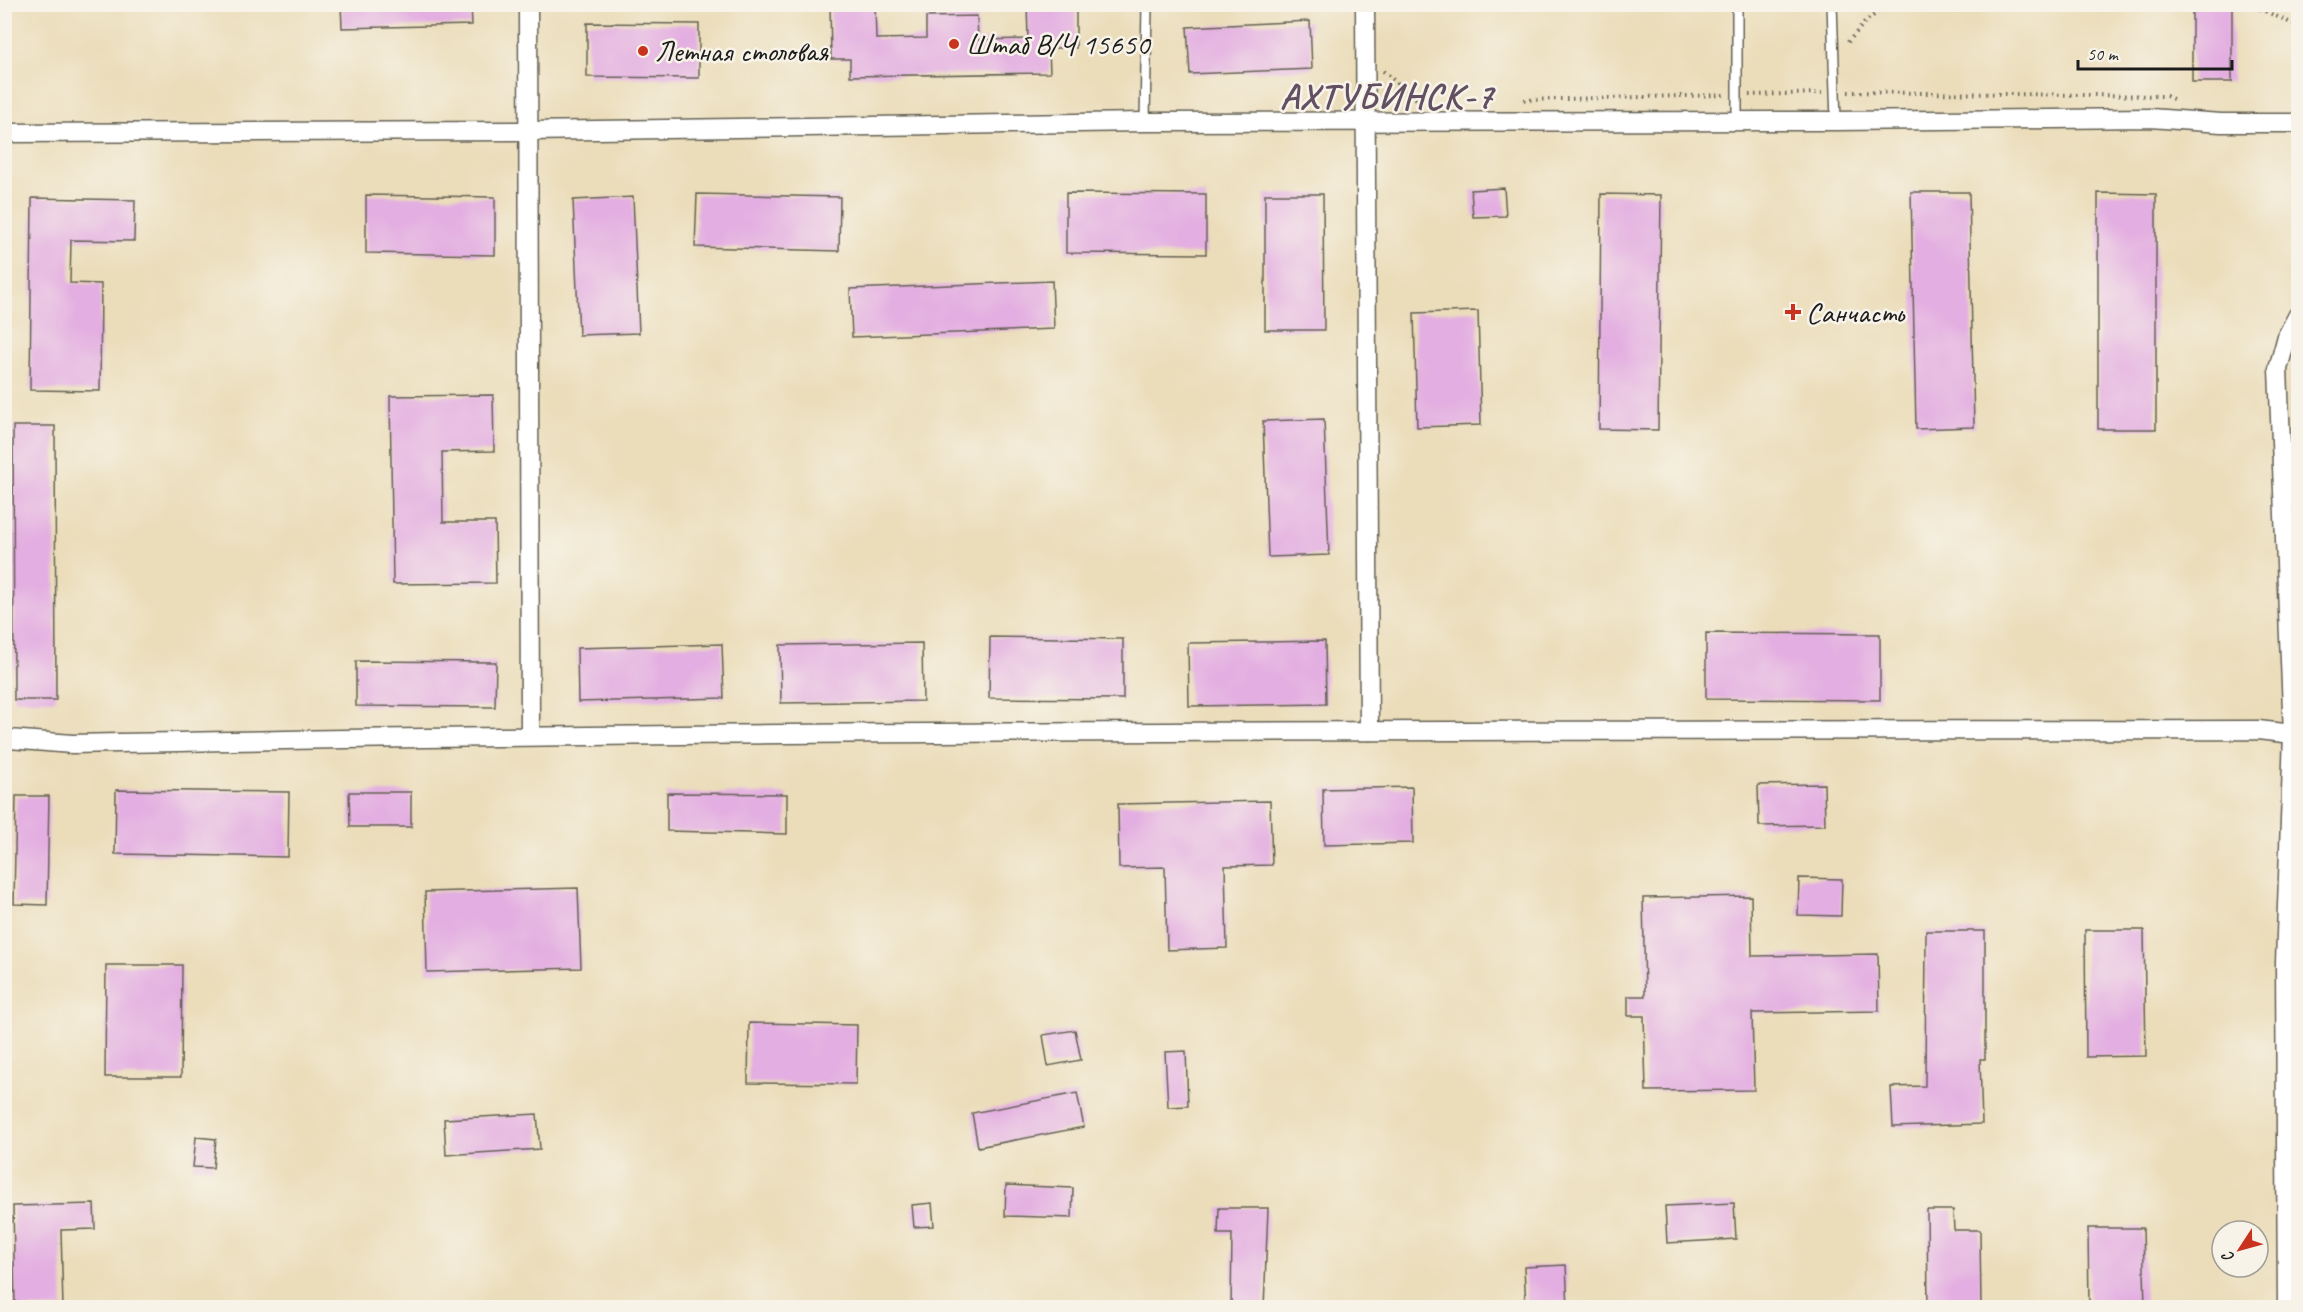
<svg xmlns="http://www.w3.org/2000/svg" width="2303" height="1312" font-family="Caveat,sans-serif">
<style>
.building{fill:#e3aee1}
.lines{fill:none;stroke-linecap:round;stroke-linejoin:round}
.service-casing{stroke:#646053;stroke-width:12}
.minor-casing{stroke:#646053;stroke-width:21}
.path{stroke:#646053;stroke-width:4;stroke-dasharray:1.5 4.5;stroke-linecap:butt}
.service{stroke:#fff;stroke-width:9}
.minor{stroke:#fff;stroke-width:18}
.poi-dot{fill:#c8321e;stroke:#f7f3e8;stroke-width:2}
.labels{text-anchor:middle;stroke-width:5;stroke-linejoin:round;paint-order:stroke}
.poi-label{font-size:30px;fill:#1c1c1c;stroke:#f7f3e8;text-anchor:start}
.district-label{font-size:36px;font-weight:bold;letter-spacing:1.5px;fill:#624f61;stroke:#f7f3e8}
</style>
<rect width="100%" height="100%" fill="#f7f3e8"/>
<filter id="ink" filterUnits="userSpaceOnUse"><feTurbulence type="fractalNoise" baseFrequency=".0167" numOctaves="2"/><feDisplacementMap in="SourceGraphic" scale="12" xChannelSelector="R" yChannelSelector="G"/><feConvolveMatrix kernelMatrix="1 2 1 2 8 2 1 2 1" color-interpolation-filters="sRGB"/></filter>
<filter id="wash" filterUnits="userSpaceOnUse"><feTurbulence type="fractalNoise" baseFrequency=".008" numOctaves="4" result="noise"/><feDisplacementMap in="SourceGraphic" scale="24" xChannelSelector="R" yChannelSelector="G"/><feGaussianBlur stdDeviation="1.35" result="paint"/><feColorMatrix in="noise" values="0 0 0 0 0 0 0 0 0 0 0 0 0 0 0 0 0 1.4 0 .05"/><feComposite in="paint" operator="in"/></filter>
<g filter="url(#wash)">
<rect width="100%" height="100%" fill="#ebddba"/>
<g id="blocks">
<g class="building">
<polygon points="341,4 471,4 472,25 342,28"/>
<polygon points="830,4 875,4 876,39 926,38 926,17 977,16 978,40 1028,39 1027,4 1076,4 1076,48 1049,48 1050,73 850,76 850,59 831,59"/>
<rect x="2192" y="4" width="40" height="78"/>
<polygon points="1310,21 1312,69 1190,74 1187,27"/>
<polygon points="587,23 699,24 699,78 587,77"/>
<polygon points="1504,188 1506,216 1473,217 1471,190"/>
<polygon points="1911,192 1969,192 1974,427 1916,429"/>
<polygon points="1066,193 1206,194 1206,254 1066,253"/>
<polygon points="2098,193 2156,194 2156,429 2098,429"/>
<polygon points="697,194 840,197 839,251 695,247"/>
<polygon points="1265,194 1323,194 1324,330 1265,330"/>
<polygon points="1601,194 1661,195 1658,430 1599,429"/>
<polygon points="366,195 495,197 495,255 366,253"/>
<polygon points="633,197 639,333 579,335 573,200"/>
<polygon points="32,198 135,200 134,241 71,240 70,283 101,284 100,391 30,390"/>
<polygon points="1052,281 1054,329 852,337 850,289"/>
<polygon points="1478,311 1481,425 1417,427 1414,313"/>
<polygon points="493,395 494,451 442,452 443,522 495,522 496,583 393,584 390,396"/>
<polygon points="1324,419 1329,555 1268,557 1263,421"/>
<polygon points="13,426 55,426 56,700 14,700"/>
<polygon points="1706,633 1880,634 1880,700 1706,699"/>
<polygon points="990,637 1123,639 1123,699 989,698"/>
<polygon points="1325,641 1326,704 1189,706 1188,643"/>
<polygon points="922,643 923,701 781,703 780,645"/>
<polygon points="722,644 724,698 578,702 577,648"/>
<polygon points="356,661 496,662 495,707 356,706"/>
<polygon points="1824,784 1825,825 1759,826 1758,785"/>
<polygon points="1412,787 1413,843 1324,845 1323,789"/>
<polygon points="116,790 289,792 288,857 115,854"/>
<polygon points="349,792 411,792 411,827 350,827"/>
<polygon points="667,793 787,794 787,834 667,831"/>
<polygon points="16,796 49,796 47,905 14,904"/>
<polygon points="1270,801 1272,865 1225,866 1227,948 1167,950 1165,867 1119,868 1118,804"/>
<polygon points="1799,878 1842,879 1841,916 1798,915"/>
<polygon points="578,888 581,968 427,972 425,892"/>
<polygon points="1751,896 1752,956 1878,954 1879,1011 1752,1013 1754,1090 1646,1091 1644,1016 1628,1016 1628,996 1645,996 1643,898"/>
<polygon points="2085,930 2144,930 2146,1056 2086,1057"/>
<polygon points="1926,931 1985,931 1985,1059 1980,1059 1982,1124 1893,1127 1891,1087 1925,1086"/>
<polygon points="106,965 182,965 181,1077 105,1077"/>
<polygon points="749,1023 857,1025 856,1084 748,1083"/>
<polygon points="1075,1030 1081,1060 1048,1066 1043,1035"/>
<polygon points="1186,1051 1188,1106 1168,1107 1165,1052"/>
<polygon points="1077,1093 1084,1127 978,1147 972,1113"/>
<polygon points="537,1114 540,1149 446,1155 444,1119"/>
<polygon points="196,1137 216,1139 213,1168 193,1167"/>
<polygon points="1006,1185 1073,1188 1072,1218 1005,1216"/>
<polygon points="932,1203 934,1226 914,1227 912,1205"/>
<polygon points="1734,1203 1736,1239 1667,1243 1665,1206"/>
<polygon points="94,1204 95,1229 61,1230 63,1308 15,1308 13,1206"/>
<polygon points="1219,1208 1268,1208 1264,1308 1231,1308 1232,1234 1218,1234"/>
<polygon points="1927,1210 1953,1210 1954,1230 1980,1230 1981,1308 1928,1308"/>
<polygon points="2088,1228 2143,1228 2145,1308 2089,1308"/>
<polygon points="1566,1265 1568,1308 1526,1308 1524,1267"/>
</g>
</g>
</g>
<g filter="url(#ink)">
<use href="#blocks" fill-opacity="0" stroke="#646053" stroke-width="1.5"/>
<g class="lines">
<g class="service-casing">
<g id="service">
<polyline points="1832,4 1836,121"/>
<polyline points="1737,121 1737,4"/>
<polyline points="1145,122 1147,4"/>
</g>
</g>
<g class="minor-casing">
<g id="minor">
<polyline points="528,4 530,735"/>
<polyline points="1365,4 1369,731"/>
<polyline points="4,133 528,131 1145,122 1836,121 2150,118 2221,123 2298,123"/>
<path d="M 4,735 L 9,739 L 72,744 C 801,729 1529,731 2258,730 L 2293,734"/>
<polyline points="2287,1308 2285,963 2293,734 2278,369 2287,336 2298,315"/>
</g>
</g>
<g class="path">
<polyline points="2249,4 2298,26"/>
<polyline points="1848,42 1866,21 1889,4"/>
<polyline points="1383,71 1421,103"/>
<polyline points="1848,92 2166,96 2173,99"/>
<polyline points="1749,95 1822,93"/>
<polyline points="1524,100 1724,95"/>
</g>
<use href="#service" class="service"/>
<use href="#minor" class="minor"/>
</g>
</g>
<g class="poi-dot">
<circle cx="954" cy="44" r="6"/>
<circle cx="643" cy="51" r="6"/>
<path d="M1790 303h6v6h6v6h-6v6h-6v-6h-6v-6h6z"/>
</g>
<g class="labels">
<g class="poi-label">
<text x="966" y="54">Штаб В/Ч 15650</text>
<text x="655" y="61">Летная столовая</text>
<text x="1806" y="322">Санчасть</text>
</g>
<g class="district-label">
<text x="1387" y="108">АХТУБИНСК-7</text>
</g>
</g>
<rect width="2303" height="1312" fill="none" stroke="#f7f3e8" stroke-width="24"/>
<g transform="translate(2240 1249) rotate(234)"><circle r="28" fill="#f7f3e8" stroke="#9f9d96" stroke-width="1.5"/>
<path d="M0-4.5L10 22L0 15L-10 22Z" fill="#c8321e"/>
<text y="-9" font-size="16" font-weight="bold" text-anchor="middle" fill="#1c1c1c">С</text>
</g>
<path d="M2078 60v9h154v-9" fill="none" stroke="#1c1c1c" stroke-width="3"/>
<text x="2087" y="60" font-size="18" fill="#1c1c1c" stroke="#f7f3e8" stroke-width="4.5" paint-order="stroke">50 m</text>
</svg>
